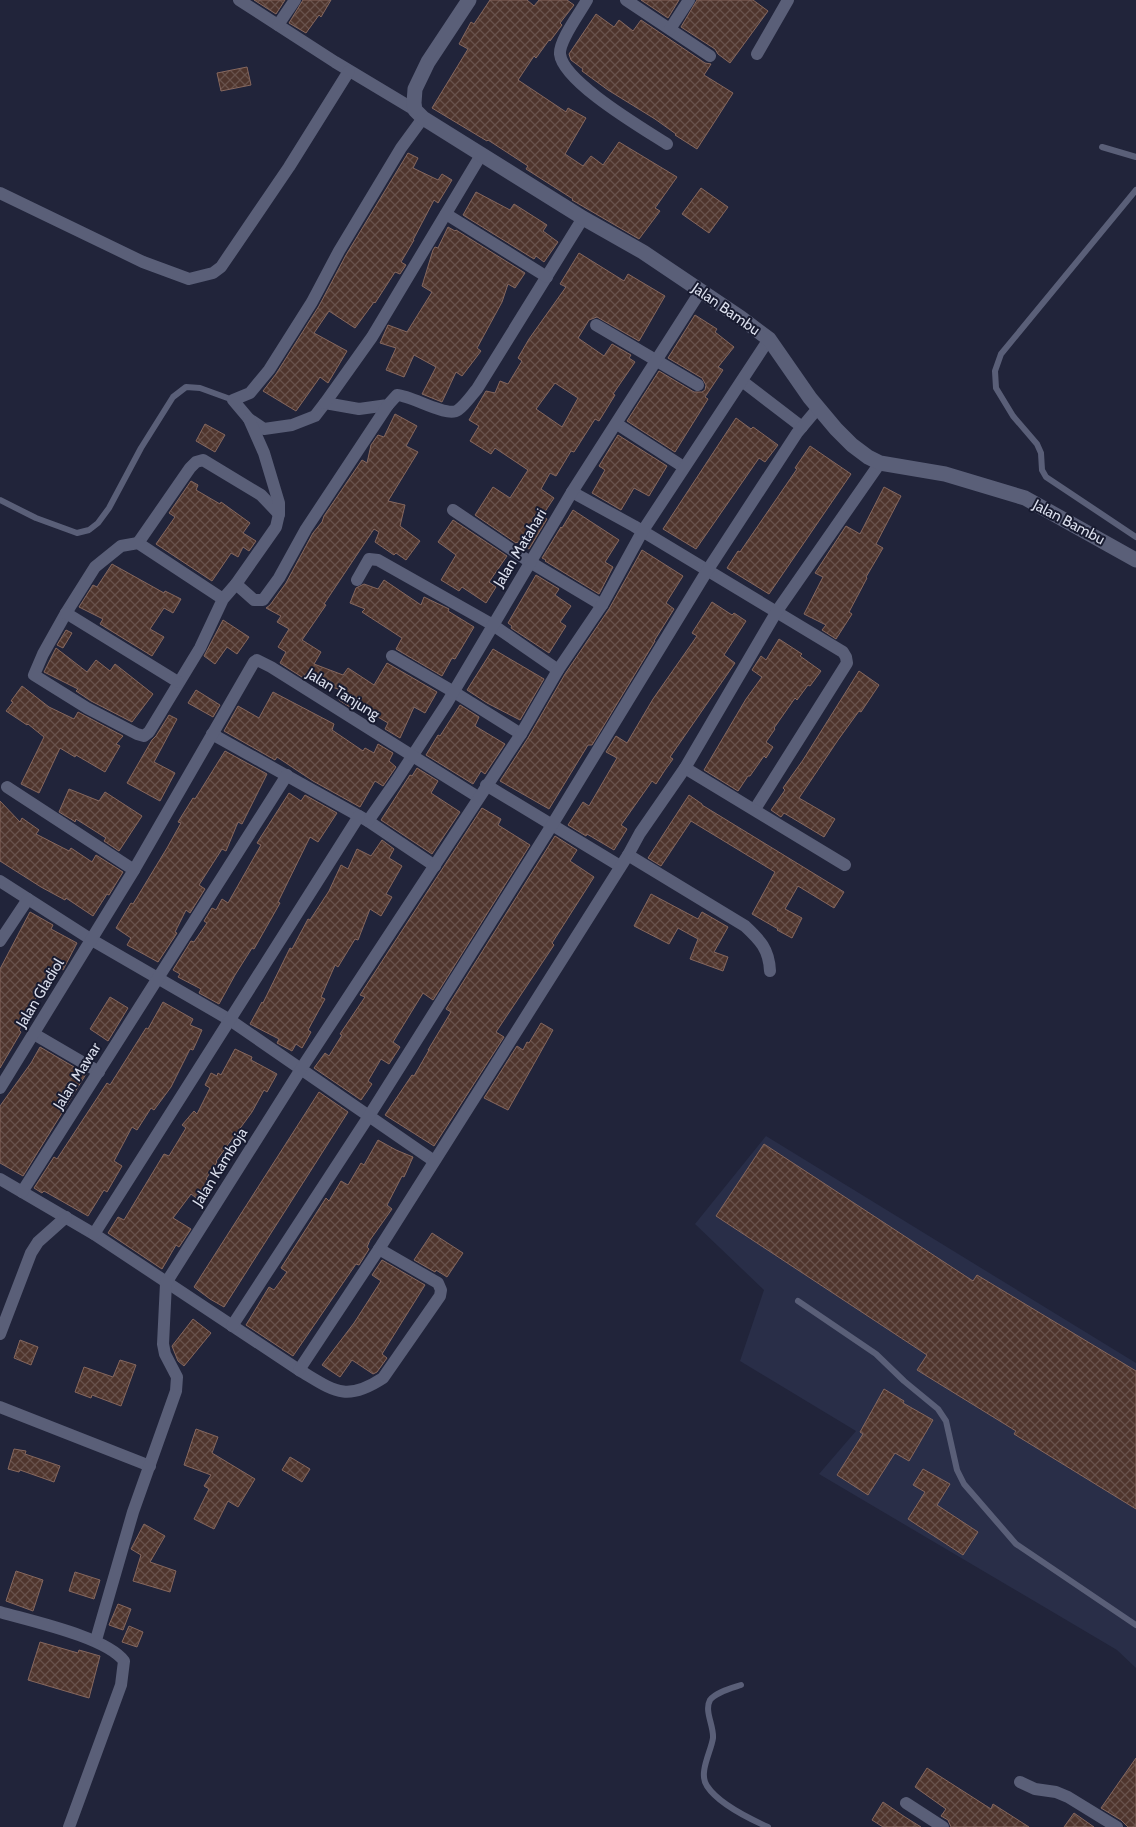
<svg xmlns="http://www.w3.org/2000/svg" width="1136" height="1827" font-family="Cabin,sans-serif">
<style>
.built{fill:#292e48}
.building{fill:url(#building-cross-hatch);stroke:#85675e;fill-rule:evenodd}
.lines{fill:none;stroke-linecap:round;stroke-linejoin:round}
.service{stroke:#5a5f78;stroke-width:6}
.minor{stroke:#5a5f78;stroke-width:12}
.tertiary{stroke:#5a5f78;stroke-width:15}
.labels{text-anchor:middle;stroke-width:4;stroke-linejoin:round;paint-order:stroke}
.street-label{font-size:15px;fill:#dadeec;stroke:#181b30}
</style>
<defs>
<pattern id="building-cross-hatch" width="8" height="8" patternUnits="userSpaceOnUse" patternTransform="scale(1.25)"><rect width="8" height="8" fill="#4f352d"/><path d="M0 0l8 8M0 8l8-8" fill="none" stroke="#68524c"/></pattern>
</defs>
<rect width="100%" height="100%" fill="#21243a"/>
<polygon class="built" points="766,1136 1136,1363 1136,1668 1117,1650 819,1474 856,1431 740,1361 764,1290 695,1224"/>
<g class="building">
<polygon points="254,0 285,0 276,14"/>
<polygon points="303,0 331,0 321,17 319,15 306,33 289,23"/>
<polygon points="490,0 527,0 534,6 539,0 567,0 574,5 560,23 562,25 550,41 549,40 536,58 534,56 518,80 566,112 568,108 586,118 565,154 583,166 591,156 603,165 619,142 677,177 655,208 660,211 639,239 572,200 573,199 526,169 528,166 488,140 487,141 432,108 468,49 459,44 471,22 474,24"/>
<polygon points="641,0 679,0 668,18"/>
<polygon points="697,0 753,0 768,11 730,63 718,54 715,49 681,27"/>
<polygon points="596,14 614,27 619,20 633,31 641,20 705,63 711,64 704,75 733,93 697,149 675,135 676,134 655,119 608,90 582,71 583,69 571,60 569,54"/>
<polygon points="247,67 251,85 221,91 217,73"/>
<polygon points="408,153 418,158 413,168 438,180 442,174 452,180 438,203 434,200 413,240 414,240 401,262 406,265 400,274 395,272 375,303 374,302 355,328 329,311 314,333 347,351 328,383 320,377 296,411 263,391 276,374 319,306 346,255"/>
<polygon points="701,188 728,207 709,233 682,214"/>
<polygon points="476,192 510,210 514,204 547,225 543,231 558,242 544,262 536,256 534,259 463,215"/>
<polygon points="448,227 455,231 456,230 525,273 515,288 508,284 502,302 477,348 481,351 462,376 456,372 442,402 422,394 436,367 414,355 404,377 386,370 396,348 380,343 388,325 407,332 432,292 422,286 433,250 435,247 438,248"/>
<path d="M 579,253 L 624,281 L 628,274 L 665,296 L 639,341 L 597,317 L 589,320 L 578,338 L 604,356 L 612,344 L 631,355 L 629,358 L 635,362 L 613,394 L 615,395 L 599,421 L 595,419 L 574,452 L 571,451 L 556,476 L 550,473 L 541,489 L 554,498 L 542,516 L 547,519 L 529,549 L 517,542 L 516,543 L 475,515 L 493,487 L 510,498 L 528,470 L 495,448 L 491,454 L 470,441 L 479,426 L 469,420 L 486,391 L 495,393 L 500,381 L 508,384 L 522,361 L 518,358 L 529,339 L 566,287 L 560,284 ZM 555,383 L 578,398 L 562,427 L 536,409 Z"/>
<polygon points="695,315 717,329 715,332 734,347 718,367 723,370 705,397 708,399 675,452 627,421 659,371 694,392 702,392 705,390 706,385 702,378 668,358"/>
<polygon points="395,414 417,426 406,446 418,452 388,501 405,505 400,526 420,541 406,560 396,553 394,555 375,542 379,532 374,529 324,604 326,605 302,640 321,652 314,664 343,675 348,668 374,685 387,663 437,692 425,713 414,707 400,738 385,729 388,723 356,704 353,709 339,700 343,691 306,677 305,679 280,663 286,652 278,647 289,629 277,622 281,616 266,608 270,605 286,583 313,533 322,522 324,516 362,460 367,463 371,445 378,435 384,437"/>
<polygon points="736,418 751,429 753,427 778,445 765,462 759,458 696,549 663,529"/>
<polygon points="205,424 225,435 215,452 196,441"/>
<polygon points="618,435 667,466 649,496 634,488 621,510 592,493 605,470 599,466"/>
<polygon points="810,446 851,474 769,594 727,568 738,551 740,552 797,469 795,468"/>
<polygon points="191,481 198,485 196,490 220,504 221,502 250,523 243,533 256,541 249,551 243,547 238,557 231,553 212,581 156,544 175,517 169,513"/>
<polygon points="884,487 901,496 876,544 883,548 866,577 867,578 849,612 852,614 836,639 822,630 826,625 804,614 823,577 815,573 846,526 860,534"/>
<polygon points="573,510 619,540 605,562 613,567 599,594 545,561 546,560 542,558 561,527 562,528"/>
<polygon points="453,520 507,556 489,582 496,587 486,603 462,587 459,591 441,580 456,555 438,542"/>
<polygon points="642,550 683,576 666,603 674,609 654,641 655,641 592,745 588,745 549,809 500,781 528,738 565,674 609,609"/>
<polygon points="112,564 164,593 165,591 181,599 173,613 164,608 150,629 164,637 152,656 100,624 103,619 79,607 93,585 97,587"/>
<polygon points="536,575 559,589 555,595 571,606 560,622 566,626 549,653 511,628 512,626 508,623"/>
<polygon points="384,580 421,605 424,597 449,609 448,611 474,627 455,659 452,658 442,676 396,649 402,638 362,612 365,609 350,603 356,588 364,584 378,589"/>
<polygon points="712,602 732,615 734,613 746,621 724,655 735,663 670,757 673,759 665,770 656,784 652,781 621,825 627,829 614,850 587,834 586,836 568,825 583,802 589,806 617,758 606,752 616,736 627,743 653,699 697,636 692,633"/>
<polygon points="223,620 249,637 237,654 227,647 215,664 204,656"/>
<polygon points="66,630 72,633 63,648 57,645"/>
<polygon points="779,639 802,654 800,656 821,671 810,686 808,685 797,700 795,698 774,728 775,729 766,742 773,747 766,758 764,756 750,776 748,776 738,791 704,770 746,699 762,677 752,670 761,656 766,660"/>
<polygon points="56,648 87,672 96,660 110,671 115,664 153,694 132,722 91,701 76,691 78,689 44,672"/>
<polygon points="493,649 544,679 520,720 487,703 467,690"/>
<polygon points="859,671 879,685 861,712 859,711 838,740 799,798 835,819 824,837 784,813 781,817 771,810 785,790 783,788 803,760"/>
<polygon points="22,686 49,707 74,719 78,712 123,736 116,744 120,746 105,772 76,755 75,757 60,748 39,793 21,784 44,737 28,724 27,725 6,711 13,702 11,701"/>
<polygon points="196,690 220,705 213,717 188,703"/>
<polygon points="273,692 334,724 332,730 363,751 365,748 374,753 378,744 393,753 389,761 396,767 383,786 375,781 360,807 313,781 277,757 275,760 224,731 238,706 259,718"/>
<polygon points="460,705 479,717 475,726 505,744 485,774 481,771 473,784 426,755 438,735 440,736"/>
<polygon points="169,715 177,719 154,762 175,773 160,801 127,783 152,740 156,736"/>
<polygon points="225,751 267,774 242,824 238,822 226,851 222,849 199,885 205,889 190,913 186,910 175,932 177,933 158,962 127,945 131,938 116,928 131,903 133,904 167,848 181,823 178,822 193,798 195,799"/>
<polygon points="417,768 438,781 431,793 460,812 432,854 381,820 410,775 412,776"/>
<polygon points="69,789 99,801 105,792 142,816 119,851 104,841 106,838 76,819 75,822 74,821 59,812"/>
<polygon points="289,793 301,801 305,795 337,813 318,842 310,837 278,902 280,903 254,949 252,948 235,975 219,1004 199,993 201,989 178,977 180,974 173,970 191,941 194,942 207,923 204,921 212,908 216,910 222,899 228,903 261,845 257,843"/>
<polygon points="689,795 702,804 702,805 844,892 834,908 798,886 785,909 802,918 792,938 777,930 778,929 752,914 775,872 691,821 661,866 648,858"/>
<polygon points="0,801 20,822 22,818 39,830 36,834 69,851 71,848 92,862 96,855 123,872 109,895 107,894 93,916 66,898 65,900 41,887 0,861"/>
<polygon points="482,808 501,819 498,825 530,845 433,1000 423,993 393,1042 400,1047 389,1064 381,1059 368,1081 372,1084 361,1100 314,1068 325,1053 329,1056 342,1035 340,1034 365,997 360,995"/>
<polygon points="555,836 577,850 570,861 594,877 552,943 554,945 496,1032 504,1037 434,1146 385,1115 412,1075 414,1076 429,1050 428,1050 451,1012 446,1009"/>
<polygon points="382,840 394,849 389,858 402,866 386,894 392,897 381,916 370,909 358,940 355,939 338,967 335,965 321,997 325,999 308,1030 311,1032 302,1048 296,1044 292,1051 277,1043 279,1039 250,1024 262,1002 263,1003 290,948 292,949 308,919 310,920 329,891 341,865 348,869 357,849 371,856"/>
<polygon points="651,894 698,919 702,912 728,927 714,952 728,957 723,971 690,959 698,939 678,928 669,944 634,926"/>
<polygon points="30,912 53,925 51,929 77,943 63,970 60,968 43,999 37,996 19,1030 21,1032 0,1068 0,969"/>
<polygon points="110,997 128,1008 108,1041 90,1029"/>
<polygon points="163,1002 193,1019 190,1025 202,1030 193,1050 190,1049 171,1087 154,1110 151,1108 137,1130 132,1127 114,1161 122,1166 107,1192 104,1190 88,1216 44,1191 42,1193 34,1188 54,1157 57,1159 107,1083 110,1085 146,1028 148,1029"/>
<polygon points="541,1023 553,1030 508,1110 484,1098 517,1046 523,1050 527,1042 529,1043"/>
<polygon points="40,1047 86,1074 23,1176 0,1163 0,1106 31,1063"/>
<polygon points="235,1049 252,1057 251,1060 277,1074 267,1092 264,1090 252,1112 216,1161 217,1162 206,1179 211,1183 199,1200 191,1194 173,1218 191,1229 179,1247 176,1245 162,1269 108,1233 118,1217 124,1220 164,1154 169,1156 186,1128 182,1125 194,1111 197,1114 210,1088 205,1085 211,1073 217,1076 218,1073 221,1075"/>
<polygon points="319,1092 348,1112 224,1307 210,1299 194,1287"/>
<polygon points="378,1140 396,1150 413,1157 404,1177 402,1176 387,1205 392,1209 370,1240 367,1247 369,1249 359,1265 356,1264 293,1356 246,1325 269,1287 274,1290 287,1272 281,1268 326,1198 329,1201 341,1181 348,1185 361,1163 364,1165"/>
<polygon points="764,1144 973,1281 977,1275 1136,1371 1136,1509 1014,1434 1016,1431 917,1370 927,1355 716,1216"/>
<polygon points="432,1233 463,1253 447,1277 436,1270 435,1272 414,1260"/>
<polygon points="382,1260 425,1285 382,1354 387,1358 377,1372 373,1374 352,1360 340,1377 322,1365 354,1323 381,1281 372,1275"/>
<polygon points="193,1319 211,1333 184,1366 178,1361 172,1346"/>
<polygon points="20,1340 38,1347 31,1365 14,1358"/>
<polygon points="120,1360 136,1365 121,1406 92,1395 91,1398 75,1392 84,1367 113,1377"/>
<polygon points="884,1389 904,1401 903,1403 933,1420 909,1461 895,1453 868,1495 837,1475 863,1434 860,1432"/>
<polygon points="196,1429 218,1437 212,1453 255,1479 238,1507 228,1501 214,1529 194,1519 209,1489 204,1486 211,1475 184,1465"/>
<polygon points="14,1449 26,1451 25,1454 60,1466 54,1482 20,1470 19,1472 8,1469"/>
<polygon points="290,1457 310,1469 302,1482 282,1470"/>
<polygon points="923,1469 950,1484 937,1505 978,1532 963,1555 908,1519 925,1492 913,1485"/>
<polygon points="144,1524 165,1536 150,1562 176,1571 170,1592 133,1581 141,1555 131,1549"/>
<polygon points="16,1571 43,1580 33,1611 6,1601"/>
<polygon points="75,1572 100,1580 94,1599 69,1591"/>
<polygon points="118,1604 131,1609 123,1630 109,1625"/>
<polygon points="129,1626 143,1632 137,1647 122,1642"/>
<polygon points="40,1642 78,1653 79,1650 100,1656 89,1698 28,1680"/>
<polygon points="1136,1758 1136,1827 1128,1827 1121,1820 1101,1808"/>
<polygon points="927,1768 991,1809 993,1804 1029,1827 951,1827 948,1820 941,1816 946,1809 915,1787"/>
<polygon points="883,1802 905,1817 921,1827 883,1827 872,1820"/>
<polygon points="1074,1813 1094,1827 1064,1827"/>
</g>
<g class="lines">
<g class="service">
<polyline points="1102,147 1136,157"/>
<polyline points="1136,190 1001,354 995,371 996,388 1013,416 1037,444 1041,453 1042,470 1046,477 1136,537"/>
<polyline points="0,500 36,518 77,533 89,530 98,523 109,508 141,448 173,397 186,387 200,388 233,400"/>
<polyline points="798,1301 876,1354 904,1381 938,1409 946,1421 957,1470 964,1484 1016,1544 1136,1625"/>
<path d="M 741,1685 C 732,1688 716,1692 710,1700 C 704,1711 714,1726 713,1738 C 711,1752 698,1773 707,1786 C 718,1803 750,1819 768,1827"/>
</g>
<g class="minor">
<polyline points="239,0 335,62 415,110"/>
<path d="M 587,0 C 580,13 559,40 560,54 C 563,82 644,129 667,144"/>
<polyline points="626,0 710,56"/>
<polyline points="278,25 295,0"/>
<polyline points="670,29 689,0"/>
<polyline points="757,54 788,0"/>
<path d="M 423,118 L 401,148 L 339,251 L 312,302 L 269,370 L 250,393 L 233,400 L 249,419 L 264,429 L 292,425 L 315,416 L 325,403 L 359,409 L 388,405 L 397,395 C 413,396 447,418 458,410 C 465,405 471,396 477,389 L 583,218"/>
<polyline points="0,193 143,262 189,279 213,273 221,267 289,167 349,71"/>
<polyline points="446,214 547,277"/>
<polyline points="596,325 698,385"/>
<polyline points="742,381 802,427"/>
<polyline points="325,403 372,337 481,155"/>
<polyline points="617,424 679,464"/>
<polyline points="572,492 634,526 843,652 846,657 847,663 755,809"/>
<polyline points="453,510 530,562 602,605"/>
<polyline points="138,543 190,468 196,462 203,460 261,495 279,514"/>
<polyline points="357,580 369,559 378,560 493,625 558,670"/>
<polyline points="236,584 276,527 279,514 279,503 264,453 249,419"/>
<polyline points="223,599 138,543 121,546 95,567 66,613 43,654 34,675 87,708 137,734 144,736 149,732 200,648 223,599 236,584 254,600 263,600 279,578 306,529 388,405"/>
<polyline points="66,613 178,682"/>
<polyline points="392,656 454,692 521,734"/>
<polyline points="212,734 368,821 435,866"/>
<polyline points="685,768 845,865"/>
<polyline points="486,785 620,866"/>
<polyline points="7,787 134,870"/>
<polyline points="368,821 396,781 447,703 572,492 700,292"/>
<path d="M 628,855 L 745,926 C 760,940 769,949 770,971"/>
<polyline points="0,881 92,940 230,1020 434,1161"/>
<polyline points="0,941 28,899"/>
<polyline points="34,1034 99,1072"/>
<polyline points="0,1088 134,870 254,662 257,660 271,667 478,797"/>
<path d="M 0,1179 L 94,1234 L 299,1370 C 333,1390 345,1403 383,1378 L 440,1296 L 441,1290 L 438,1283 L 379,1249"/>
<polyline points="22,1192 287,775"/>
<polyline points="94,1234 359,816"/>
<polyline points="232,1326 369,1116 552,825 707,571 797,433 818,408"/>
<polyline points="0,1334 31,1253 38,1242 66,1217"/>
<polyline points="299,1370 379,1249 628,855 640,833 685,768 777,611 880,463"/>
<polyline points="0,1407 150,1466"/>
<path d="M 0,1612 C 31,1621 106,1637 124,1661 L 121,1685 L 69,1827"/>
<polyline points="96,1640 133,1512 176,1391 177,1377 165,1354 163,1344 166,1283 301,1069 521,734 558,670 602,605 642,532 769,339"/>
<polyline points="1020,1782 1035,1789 1056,1792 1068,1797 1117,1827"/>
<polyline points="906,1803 943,1827"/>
</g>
<polyline class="tertiary" points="469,0 428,62 415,89 414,103 415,110 423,118 583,218 643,252 741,318 769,339 810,398 836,429 852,445 868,457 880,463 945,474 1025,498 1136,560"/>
</g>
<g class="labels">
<g class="street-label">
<text transform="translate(726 309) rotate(35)" y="5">Jalan Bambu</text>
<text transform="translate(1069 522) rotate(28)" y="5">Jalan Bambu</text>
<text transform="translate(520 548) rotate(-59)" y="5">Jalan Matahari</text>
<text transform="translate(343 694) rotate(32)" y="5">Jalan Tanjung</text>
<text transform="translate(40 993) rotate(-59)" y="5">Jalan Gladiol</text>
<text transform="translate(77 1076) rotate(-58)" y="5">Jalan Mawar</text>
<text transform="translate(220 1167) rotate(-58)" y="5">Jalan Kamboja</text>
</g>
</g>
</svg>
